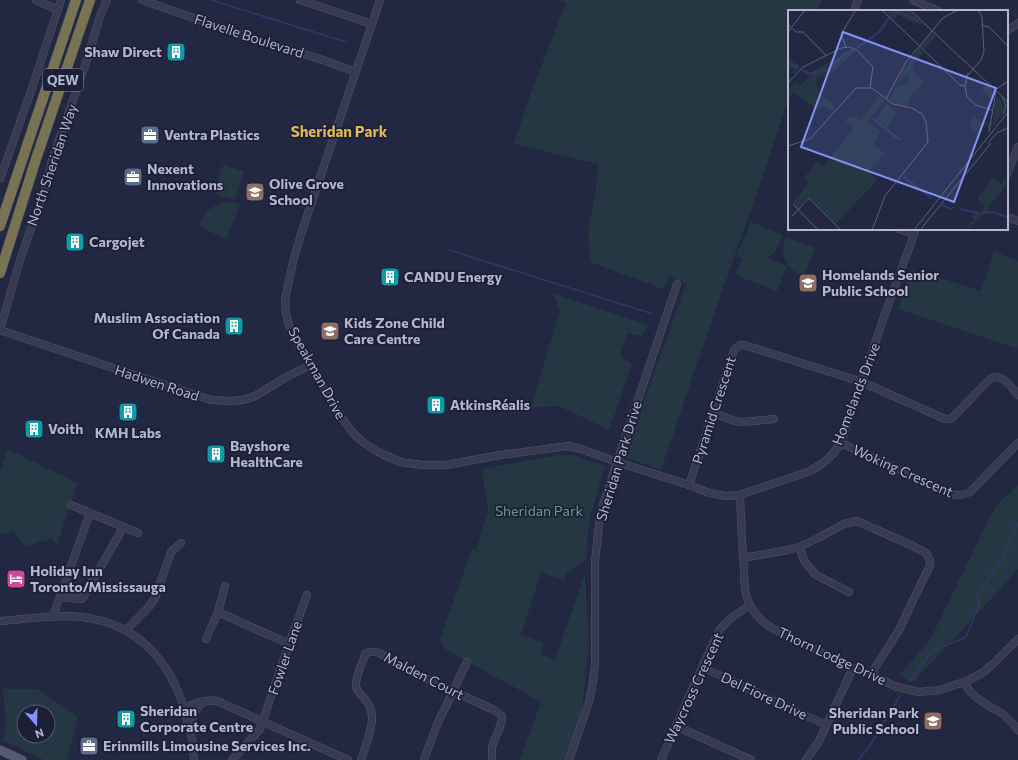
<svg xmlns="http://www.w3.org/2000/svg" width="1018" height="760" font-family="Commissioner,sans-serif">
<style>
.green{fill:#243743;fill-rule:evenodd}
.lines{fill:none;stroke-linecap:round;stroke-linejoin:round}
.stream{stroke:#313866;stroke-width:1.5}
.minor-casing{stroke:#52556c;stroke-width:8}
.major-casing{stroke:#40435a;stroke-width:10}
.highway-casing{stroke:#3f4259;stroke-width:11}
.minor{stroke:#373a51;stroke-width:7}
.major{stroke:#555971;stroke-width:9}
.highway{stroke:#787453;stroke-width:10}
.labels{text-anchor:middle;stroke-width:3.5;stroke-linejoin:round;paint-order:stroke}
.shield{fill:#1c1f36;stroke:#86899f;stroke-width:1}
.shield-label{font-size:13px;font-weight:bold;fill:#b3b6cc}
.street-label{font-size:14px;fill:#b3b6cc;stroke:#1c1f36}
.poi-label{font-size:14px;font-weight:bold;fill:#b3b6cc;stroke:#1c1f36;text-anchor:start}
.park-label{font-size:14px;fill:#689f84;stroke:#1c1f36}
.neighbourhood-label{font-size:15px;font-weight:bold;fill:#e0ba5a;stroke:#1c1f36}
.inset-river{fill:none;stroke:#313866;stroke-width:2}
.inset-road{fill:none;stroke:#5c6079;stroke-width:1}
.view{fill:#8592ff;fill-opacity:0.15;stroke:#8592ff;stroke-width:2}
.inset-edge{fill:none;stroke:#b3b6cc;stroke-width:2}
</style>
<rect width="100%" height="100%" fill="#222742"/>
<g class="green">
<polygon points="560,0 822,0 818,11 789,11 789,98 750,213 718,302 661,470 624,457 686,284 670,277 663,289 590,262 588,229 595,197 598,164 514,144 530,95 566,3"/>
<polygon points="223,165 244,171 235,200 214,194"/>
<path d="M 230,202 L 240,204 L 228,236 L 224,238 L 198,226 C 205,210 212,205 230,202 Z"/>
<polygon points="751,222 783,235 776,250 768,258 787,266 777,291 735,275 742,258 736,257"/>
<path d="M 786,237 L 815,248 L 804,276 C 785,269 779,256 786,237 Z"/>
<polygon points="994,251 1018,261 1018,349 898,309 912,269 981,291"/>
<polygon points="552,293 649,325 641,336 627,333 620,355 632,364 609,430 559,406 531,408 560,310"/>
<polygon points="8,449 77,483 57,545 52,539 25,546 13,532 0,535 0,471"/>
<polygon points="558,455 572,455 605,466 589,521 586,560 567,573 564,580 541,573 521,635 544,643 540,654 555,659 585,573 589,642 582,711 574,738 567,760 520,760 541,702 445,649 440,639 472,549 476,550 488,511 482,469"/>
<polygon points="1018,485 1018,569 969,623 912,683 899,675 930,640 995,507"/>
<path d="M 3,689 L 38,689 L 78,717 L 67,760 L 44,760 L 3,741 L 6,726 ZM 24,712 L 48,712 L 48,736 L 24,736 Z"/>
</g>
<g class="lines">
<g class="stream">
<polyline points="211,0 346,42"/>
<polyline points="449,250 653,314"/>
<polyline points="910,681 931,652 966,637 979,606 977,596 1003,558 1018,522"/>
<polyline points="859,760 872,742 900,696"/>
</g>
<g class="minor-casing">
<g id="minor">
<polyline points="36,0 58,10"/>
<polyline points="142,0 248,37 317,58 356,72"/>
<polyline points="300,0 372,24"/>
<polyline points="380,0 301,234 293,262 285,299 286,313 289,326 298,344 339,414 352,432 364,443 378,452 400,462 423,465 446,465 500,455 568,446 581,449 617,462 689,485 709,493 726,496 740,495 810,471 823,463 832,455 841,443 886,311 916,229"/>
<polyline points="913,0 938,11"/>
<polyline points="854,11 858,0"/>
<polyline points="1007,31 1018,23"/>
<polyline points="1007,174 1018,147"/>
<polyline points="0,179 30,94 61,0"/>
<polyline points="1007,217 1018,221"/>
<polyline points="899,229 914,234"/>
<polyline points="0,330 20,260 46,186 52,160 86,63 100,16 107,0"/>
<polyline points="0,330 107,366 211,400 232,401 242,400 250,398 257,395 283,379 310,365"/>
<polyline points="713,413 735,421 743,422 774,419"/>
<path d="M 841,443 L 945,491 C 954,495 960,497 970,492 L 1018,443"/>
<path d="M 689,485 L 734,350 L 740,345 L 744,345 L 862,382 L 945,419 L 950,419 L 953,417 L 987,382 C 989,380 990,379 992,378 C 1003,374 1012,388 1018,395"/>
<path d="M 740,495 C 741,520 742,545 744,570 C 744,580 744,591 748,601 C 753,613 761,621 772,628 L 853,668 L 871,674 L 894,686 L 918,692 L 940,690 L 964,682 L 975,677 L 985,671 L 994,663 L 1018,639"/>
<polyline points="71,505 90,513"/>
<polyline points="799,547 804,560 809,567 816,575 849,592"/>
<polyline points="743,558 788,550 799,547 818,538 844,524 857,521 913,546 926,553 930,561 930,565 899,630 871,674"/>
<polyline points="60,597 82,599 123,528"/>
<polyline points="218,612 289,644"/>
<polyline points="53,616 90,513 138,533"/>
<path d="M 0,621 C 27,619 55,614 82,617 C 141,624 175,666 187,721 C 189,728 191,735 193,742 C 193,748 193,754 194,760"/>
<polyline points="126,630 149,607 155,598 171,552 181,543"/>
<polyline points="206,639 218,612 225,586"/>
<polyline points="702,667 826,725"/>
<path d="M 964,682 C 973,700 987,704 1003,714 C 1009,719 1013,724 1018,730"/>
<path d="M 184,707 C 195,704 205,699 217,701 L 348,760"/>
<path d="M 189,726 C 192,717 195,709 202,703"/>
<polyline points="676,726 751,760"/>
<polyline points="232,760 260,729 289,644 307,595"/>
<path d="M 361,760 C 365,747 372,732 372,718 C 372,714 370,707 368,703 C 364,697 357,693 356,686 C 355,677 363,661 366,653 C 380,648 386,659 397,665 L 496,711 L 502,716 C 502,728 496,733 493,744 C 491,748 492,753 492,757"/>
<polyline points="424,760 436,727 467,662"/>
<polyline points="569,760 589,702 593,682 595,662 595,562 599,523 603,505 617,462 677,284"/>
<polyline points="661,760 702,667 720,629 731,618 750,605"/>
<polyline points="806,760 819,741 853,668"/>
</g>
</g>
<g class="major-casing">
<polyline id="major" points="0,750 22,760"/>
</g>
<g class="highway-casing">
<g id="highway">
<polyline points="0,226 76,0"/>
<polyline points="0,273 36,159 90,0"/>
</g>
</g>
<use href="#minor" class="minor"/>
<use href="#major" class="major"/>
<use href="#highway" class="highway"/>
</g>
<defs>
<g id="building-square" transform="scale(1)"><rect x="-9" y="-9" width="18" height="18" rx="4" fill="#0f9aa8" stroke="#1c1f36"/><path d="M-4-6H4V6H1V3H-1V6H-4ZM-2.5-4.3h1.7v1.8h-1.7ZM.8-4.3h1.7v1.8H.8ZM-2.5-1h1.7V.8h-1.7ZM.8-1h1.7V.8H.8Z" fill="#fff"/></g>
<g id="office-square" transform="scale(1)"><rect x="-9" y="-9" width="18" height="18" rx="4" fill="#5c6f8a" stroke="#1c1f36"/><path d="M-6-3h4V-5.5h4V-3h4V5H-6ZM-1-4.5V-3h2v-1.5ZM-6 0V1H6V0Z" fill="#fff"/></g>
<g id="school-square" transform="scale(1)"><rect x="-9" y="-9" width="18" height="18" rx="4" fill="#8d6e63" stroke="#1c1f36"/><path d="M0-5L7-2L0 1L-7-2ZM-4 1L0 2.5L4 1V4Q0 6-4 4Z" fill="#fff"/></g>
<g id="hotel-square" transform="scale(1)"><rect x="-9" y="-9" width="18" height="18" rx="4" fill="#d1479c" stroke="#1c1f36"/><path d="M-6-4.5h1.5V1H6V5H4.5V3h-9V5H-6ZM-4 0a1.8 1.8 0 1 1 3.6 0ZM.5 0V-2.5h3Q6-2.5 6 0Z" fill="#fff"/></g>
</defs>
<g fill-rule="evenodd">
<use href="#building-square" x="176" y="52"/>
<use href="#office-square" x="150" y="135"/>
<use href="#office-square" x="133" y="177"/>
<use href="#school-square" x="255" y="192"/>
<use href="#building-square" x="75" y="242"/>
<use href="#building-square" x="390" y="277"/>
<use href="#school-square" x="808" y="283"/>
<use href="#building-square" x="234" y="326"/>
<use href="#school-square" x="330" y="331"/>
<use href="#building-square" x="436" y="405"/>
<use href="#building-square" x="128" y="412"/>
<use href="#building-square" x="34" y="429"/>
<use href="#building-square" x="216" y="454"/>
<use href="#hotel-square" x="16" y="579"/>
<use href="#building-square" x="126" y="719"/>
<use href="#school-square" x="933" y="721"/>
<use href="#office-square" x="89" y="746"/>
</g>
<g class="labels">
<rect class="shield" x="43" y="69" width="40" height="22" rx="3"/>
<g class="shield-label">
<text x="63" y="85">QEW</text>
</g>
<g class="street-label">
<text transform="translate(249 36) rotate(18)" y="5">Flavelle Boulevard</text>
<text transform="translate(52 165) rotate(-71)" y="5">North Sheridan Way</text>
<text transform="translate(317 373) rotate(61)" y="5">Speakman Drive</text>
<text transform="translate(157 383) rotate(18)" y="5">Hadwen Road</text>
<text transform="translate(856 394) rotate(-69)" y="5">Homelands Drive</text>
<text transform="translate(714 410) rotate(-72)" y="5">Pyramid Crescent</text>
<text transform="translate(619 461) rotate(-73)" y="5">Sheridan Park Drive</text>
<text transform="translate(903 471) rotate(24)" y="5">Woking Crescent</text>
<text transform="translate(832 656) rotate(25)" y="5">Thorn Lodge Drive</text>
<text transform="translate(285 658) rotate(-71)" y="5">Fowler Lane</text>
<text transform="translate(424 676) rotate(27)" y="5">Malden Court</text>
<text transform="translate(694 688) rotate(-65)" y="5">Waycross Crescent</text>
<text transform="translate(764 696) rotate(25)" y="5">Del Fiore Drive</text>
</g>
<g class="poi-label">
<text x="162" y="57" text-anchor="end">Shaw Direct</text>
<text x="164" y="140">Ventra Plastics</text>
<text x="147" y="174">Nexent<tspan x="147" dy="16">Innovations</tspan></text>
<text x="269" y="189">Olive Grove<tspan x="269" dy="16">School</tspan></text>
<text x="89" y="247">Cargojet</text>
<text x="822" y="280">Homelands Senior<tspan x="822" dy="16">Public School</tspan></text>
<text x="404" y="282">CANDU Energy</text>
<text x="220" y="323" text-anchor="end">Muslim Association<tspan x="220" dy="16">Of Canada</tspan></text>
<text x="344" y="328">Kids Zone Child<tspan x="344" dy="16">Care Centre</tspan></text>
<text x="450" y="410">AtkinsRéalis</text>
<text x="48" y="434">Voith</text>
<text x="128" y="438" text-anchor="middle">KMH Labs</text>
<text x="230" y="451">Bayshore<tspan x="230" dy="16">HealthCare</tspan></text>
<text x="30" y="576">Holiday Inn<tspan x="30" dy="16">Toronto/Mississauga</tspan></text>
<text x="140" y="716">Sheridan<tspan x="140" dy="16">Corporate Centre</tspan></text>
<text x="919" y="718" text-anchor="end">Sheridan Park<tspan x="919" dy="16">Public School</tspan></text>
<text x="103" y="751">Erinmills Limousine Services Inc.</text>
</g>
<g class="park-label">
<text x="539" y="516">Sheridan Park</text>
</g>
<g class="neighbourhood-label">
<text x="339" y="137">Sheridan Park</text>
</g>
</g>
<g transform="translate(788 10)">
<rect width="220" height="220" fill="#222742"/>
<path d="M 101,0 L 120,0 L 136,15 L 118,10 L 114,5 L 110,5 L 106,10 L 99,3 ZM 144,23 L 148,26 L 137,40 L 132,35 ZM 131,37 L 136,42 L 123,57 L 135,72 L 121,89 L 119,96 L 105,93 L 101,89 L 109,76 L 113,74 L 116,76 L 122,69 L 119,63 L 109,74 L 113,64 ZM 66,40 L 68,42 L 44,62 L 27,71 L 32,84 L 48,97 L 44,102 L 35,95 L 30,100 L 5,83 L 0,91 L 0,82 L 7,73 L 12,76 L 22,66 L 19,64 ZM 0,47 L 12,57 L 6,64 L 3,62 L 6,62 L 6,59 L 0,57 ZM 198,73 L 206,81 L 203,89 L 194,80 ZM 210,85 L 217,98 L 205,117 L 207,91 ZM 92,86 L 97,90 L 79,112 L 92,121 L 85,135 L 97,143 L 81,161 L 89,170 L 48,214 L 21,186 L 10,197 L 5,192 L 21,173 L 16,168 L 28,152 L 35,157 L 66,118 L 61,114 L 64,112 L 63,110 L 61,114 L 57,110 L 65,106 L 71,111 L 70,114 ZM 98,94 L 109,102 L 99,118 L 86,108 L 90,108 ZM 187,107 L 193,112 L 202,113 L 202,118 L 198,114 L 189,124 L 181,115 ZM 220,167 L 220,173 L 200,198 L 201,202 L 195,204 L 180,220 L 182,213 L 187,210 L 183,206 L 186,203 L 191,204 L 197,196 L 189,188 L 205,168 L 213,174 Z" fill="#243743"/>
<path class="inset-river" d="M 102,6 L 110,2 L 131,11M 69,38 L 91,22 L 101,8M 0,53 L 11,58M 14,60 L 22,64 L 39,60 L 56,44 L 66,40M 85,109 L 112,130M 116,167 L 144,189M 154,195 L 163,199 L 166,197M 172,199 L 191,203M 194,203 L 205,202 L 219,207"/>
<path class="inset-road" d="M 94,0 L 172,75 L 177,76M 122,0 L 220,92M 0,14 L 8,22 L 15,22 L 38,45M 193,15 L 201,17 L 220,36M 0,22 L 17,0M 58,37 L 53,24 L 68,0M 180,63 L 177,76 L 179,87 L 188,95 L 204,100M 180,65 L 193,50 L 196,42 L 194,7 L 190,0M 0,73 L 15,57 L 53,38 L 61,37 L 69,40 L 85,57 L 82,77M 209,79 L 220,71M 214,86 L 218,96 L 215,104M 98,89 L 118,52 L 155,8 L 170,0M 201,122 L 208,81M 200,133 L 209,123 L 220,118M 0,136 L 22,129 L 68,78 L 84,78 L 105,94 L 124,98 L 134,104 L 138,112 L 140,132 L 97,186 L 84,220M 5,194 L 30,220M 4,206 L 21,188 L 53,220M 126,220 L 220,102M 132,220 L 203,133"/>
<path class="view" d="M 55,22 L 208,78 L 166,192 L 13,137 Z"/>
<rect width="220" height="220" class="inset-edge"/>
</g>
<g transform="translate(36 724) rotate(160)"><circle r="19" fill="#1c1f36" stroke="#585b72"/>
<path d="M0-3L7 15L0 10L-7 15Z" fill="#8592ff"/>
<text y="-6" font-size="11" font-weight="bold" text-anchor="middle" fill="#b3b6cc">N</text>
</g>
</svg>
